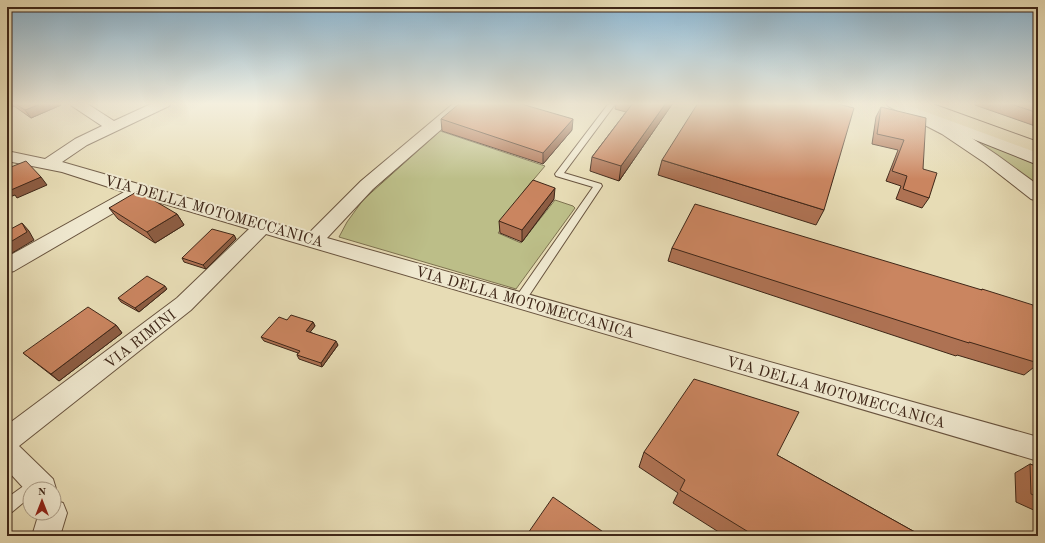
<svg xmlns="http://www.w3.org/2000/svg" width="1045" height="543" font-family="'Old Standard TT',serif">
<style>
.green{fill:#bcbe88;stroke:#7e7250}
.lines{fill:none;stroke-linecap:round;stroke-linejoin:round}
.service-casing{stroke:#69543f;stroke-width:2}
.minor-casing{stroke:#69543f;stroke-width:2}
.tertiary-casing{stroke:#69543f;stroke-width:2}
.secondary-casing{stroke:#3f2718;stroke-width:2}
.trunk-casing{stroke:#3f2718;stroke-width:2}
.service{fill:#efe8cf;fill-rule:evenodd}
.minor{fill:#efe8cf;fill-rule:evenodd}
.tertiary{fill:#efe8cf;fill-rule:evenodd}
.secondary{fill:#efe8cf;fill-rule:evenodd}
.trunk{fill:#e7dcb5;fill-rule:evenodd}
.wall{fill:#ae7253;stroke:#3f2718}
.shaded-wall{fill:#8d5d43;stroke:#3f2718}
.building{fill:#ca8560;stroke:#3f2718}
.labels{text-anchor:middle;stroke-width:4;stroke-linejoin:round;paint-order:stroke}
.street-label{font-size:15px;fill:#3f2718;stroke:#efe8cf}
</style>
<rect width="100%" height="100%" fill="#e7dcb5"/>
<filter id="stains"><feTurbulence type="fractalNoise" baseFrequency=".005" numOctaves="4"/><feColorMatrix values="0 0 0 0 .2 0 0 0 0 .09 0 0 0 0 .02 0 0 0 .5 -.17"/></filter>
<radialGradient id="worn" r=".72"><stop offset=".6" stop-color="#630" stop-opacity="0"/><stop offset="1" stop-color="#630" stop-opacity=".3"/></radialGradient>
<g class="green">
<polygon points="944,122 1038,163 1038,189"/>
<polygon points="440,131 545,166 524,191 528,195 498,233 521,243 555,200 573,206 575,208 516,289 339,237 347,222 363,200"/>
</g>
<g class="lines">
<g class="service-casing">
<g id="service">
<polygon points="609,103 616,103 564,173 601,184 602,186 524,303 516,303 515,300 516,297 593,187 556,176 555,174"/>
<polygon points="36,477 41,479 43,484 41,489 30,489 30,497 12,512 7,514 7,498"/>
</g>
</g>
<g class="minor-casing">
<g id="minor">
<polygon points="70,103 86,103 114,121 153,103 171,103 169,106 87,145 62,162 309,233 361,181 454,103 470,103 468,106 373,189 327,238 1038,437 1038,461 266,234 191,310 19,446 53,479 56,489 54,495 54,489 30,489 30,495 7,470 7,425 177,298 249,229 141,197 14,271 7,273 7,257 124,192 62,172 7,161 7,151 45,159 75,139 102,126 72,106"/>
<polygon points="54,500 63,503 67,513 60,536 32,536 39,513 54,513"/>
</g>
</g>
<g class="tertiary-casing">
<polygon id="tertiary" points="886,103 906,103 954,126 997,155 1038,185 1038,201 1031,199 985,163 942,134 888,106"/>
</g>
<g class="secondary-casing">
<polygon id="secondary" points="888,103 910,103 977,127 1038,152 1038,165 890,106"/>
</g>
<g class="trunk-casing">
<polygon id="trunk" points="908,103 930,103 1038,142 1038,153 910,106"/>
</g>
<use href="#service" class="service"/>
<use href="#minor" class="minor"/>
<use href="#tertiary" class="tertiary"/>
<use href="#secondary" class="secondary"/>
<use href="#trunk" class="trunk"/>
</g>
<g class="wall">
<polygon points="7,103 59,103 61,105 31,118 14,106 12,107 7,104"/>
<polygon points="616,103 673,103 619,181 590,171 592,157 626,112 615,109"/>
<polygon points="976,103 1038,103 1038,127 975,105"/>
<polygon points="881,107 923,169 929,198 922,208 896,199 901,186 886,181 898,150 872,144 876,117"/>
<polygon points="441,119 572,130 543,164 442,131"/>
<polygon points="662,160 824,210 816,225 658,175"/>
<polygon points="554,199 522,242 500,233 499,221"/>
<polygon points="109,208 177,214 184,225 155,243 118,219"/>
<polygon points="234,235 236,239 206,269 184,262 182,258"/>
<polygon points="672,248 981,290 982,289 1038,352 1038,364 1024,375 957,355 956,356 668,261"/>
<polygon points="167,289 139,312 121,302 118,298"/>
<polygon points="287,320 313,322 315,326 310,332 338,345 322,367 299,359 297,355 298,353 264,341 261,337"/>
<polygon points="116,325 122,333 59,381 23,353"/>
<polygon points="644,452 777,455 922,536 725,536 673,503 678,493 639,467"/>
<polygon points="1030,464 1038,467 1038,512 1016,502 1015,473"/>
</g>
<g class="shaded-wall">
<polygon points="8,103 12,103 14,106 12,107"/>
<polygon points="43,103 59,103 61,105 31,118 25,110"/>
<polygon points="666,103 673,103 619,181 621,166"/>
<polygon points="573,119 572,130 543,164 543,153"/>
<polygon points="41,177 47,185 17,198 15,195 7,198 7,187"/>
<polygon points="555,188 554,199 522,242 522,230"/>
<polygon points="177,214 184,225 155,243 147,232"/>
<polygon points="22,223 29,231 34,240 7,256 7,244"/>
<polygon points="234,235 236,239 206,269 203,265"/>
<polygon points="165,286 167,289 139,312 135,308"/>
<polygon points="313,322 315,326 308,335 306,331"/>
<polygon points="116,325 122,333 59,381 51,374"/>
<polygon points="336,341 338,345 322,367 321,363"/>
</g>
<g class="building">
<polygon points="14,103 43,103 25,110"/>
<polygon points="460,103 518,103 573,119 543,153 441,119"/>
<polygon points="633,103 666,103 621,166 592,157"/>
<polygon points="698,103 834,103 854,108 824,210 662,160"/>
<polygon points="1008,103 1038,103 1038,113"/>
<polygon points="881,107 926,118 923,169 937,173 929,198 903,189 907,176 892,171 904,140 877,134"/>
<polygon points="26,161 41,177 11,190 8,187 7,187 7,166 10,165 11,167"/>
<polygon points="533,180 555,188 522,230 499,221"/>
<polygon points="138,191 177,214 147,232 109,208"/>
<polygon points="695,204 982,290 982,289 1033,305 1038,352 1038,363 969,342 969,343 672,248"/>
<polygon points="22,223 27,232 7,244 7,231"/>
<polygon points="212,229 234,235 203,265 182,258"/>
<polygon points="147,276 165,286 135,308 118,298"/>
<polygon points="88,307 116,325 51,374 23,353"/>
<polygon points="291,315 313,322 306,331 336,341 321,363 297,355 300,351 261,337 279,317 287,320"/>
<polygon points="694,379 799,412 777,455 922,536 755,536 680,490 685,480 644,452"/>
<polygon points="1030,464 1038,467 1038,497 1031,494"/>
<polygon points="553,497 609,536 526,536"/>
</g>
<linearGradient id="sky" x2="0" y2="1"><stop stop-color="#89b6d4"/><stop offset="0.58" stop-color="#f4efde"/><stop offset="1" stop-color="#f4efde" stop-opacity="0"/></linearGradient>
<rect width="1045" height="179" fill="url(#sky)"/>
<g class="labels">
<g class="street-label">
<text transform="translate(214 211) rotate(16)" y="5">VIA DELLA MOTOMECCANICA</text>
<text transform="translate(525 302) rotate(16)" y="5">VIA DELLA MOTOMECCANICA</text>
<text transform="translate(140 339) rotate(-38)" y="5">VIA RIMINI</text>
<text transform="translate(836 392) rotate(16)" y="5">VIA DELLA MOTOMECCANICA</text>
</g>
</g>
<rect width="1045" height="543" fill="none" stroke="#e7dcb5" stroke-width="24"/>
<rect x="8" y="8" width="1029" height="527" fill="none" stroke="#3f2718" stroke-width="2"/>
<rect x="12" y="12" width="1021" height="519" fill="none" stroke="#3f2718"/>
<g transform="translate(42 501)"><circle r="19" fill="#efe8cf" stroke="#a99b86"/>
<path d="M0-3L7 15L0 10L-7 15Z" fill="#8f2418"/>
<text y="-6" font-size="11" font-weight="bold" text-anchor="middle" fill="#3f2718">N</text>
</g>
<rect width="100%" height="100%" filter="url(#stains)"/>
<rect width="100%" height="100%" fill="url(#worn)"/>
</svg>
